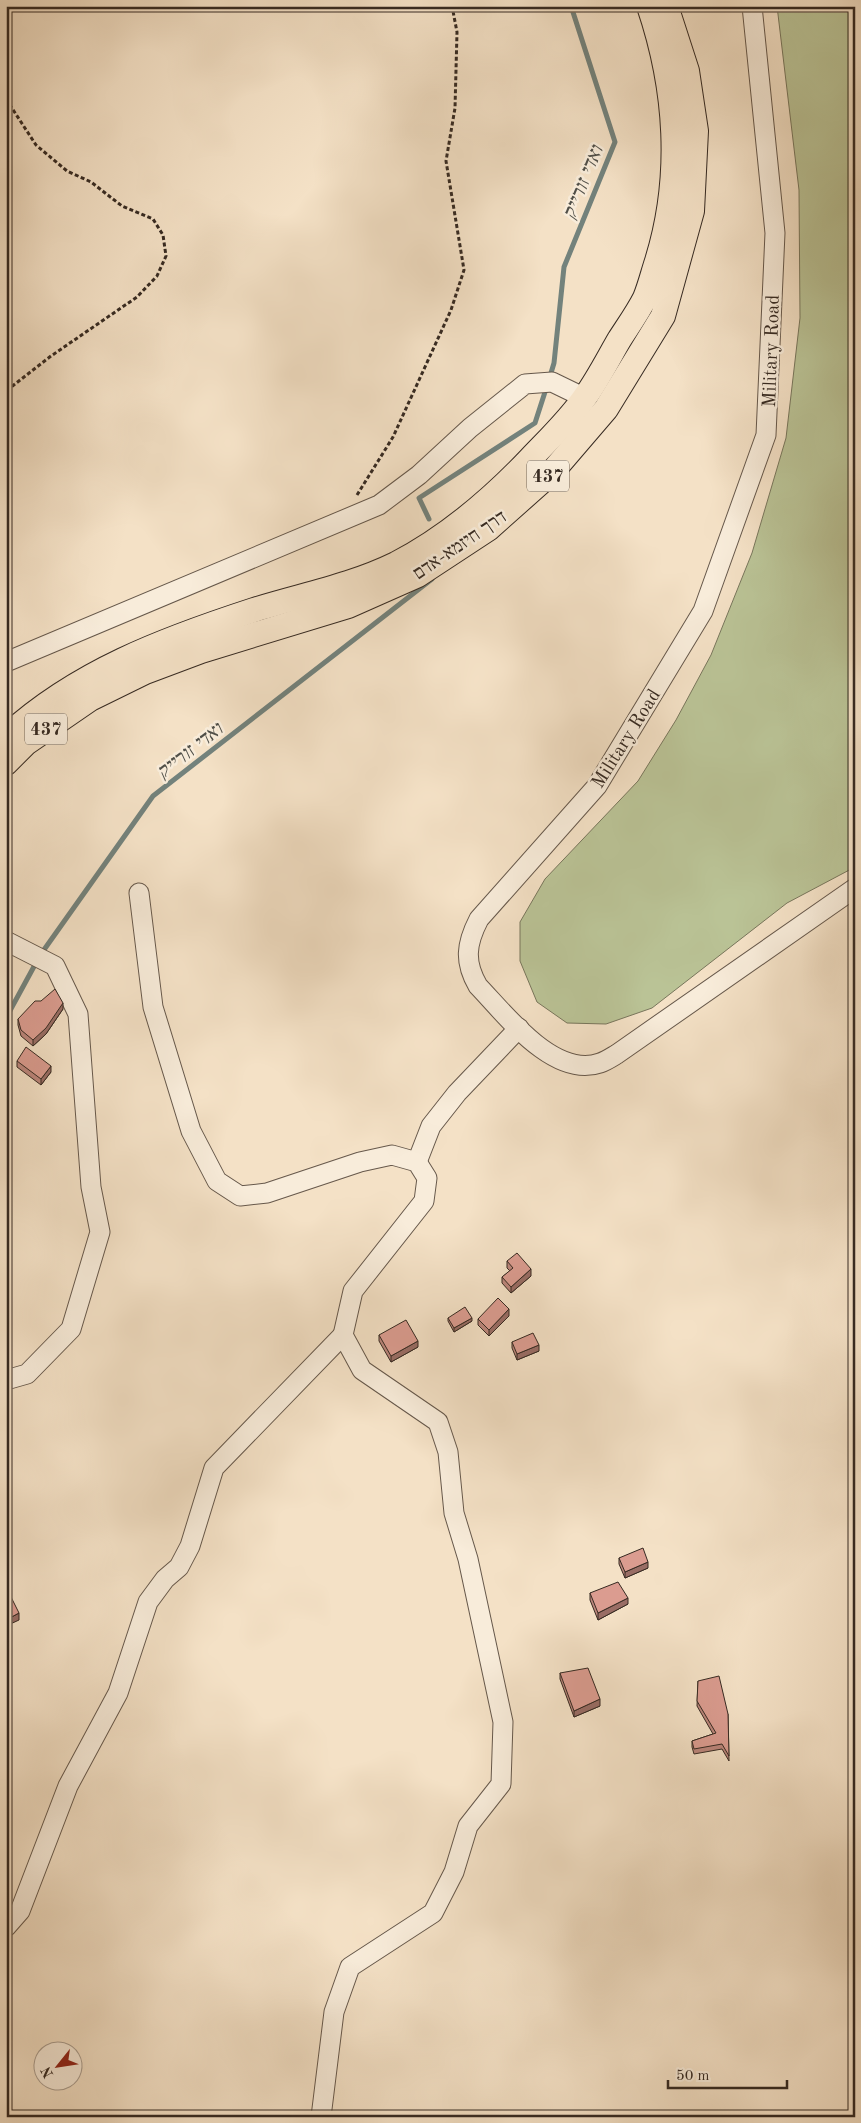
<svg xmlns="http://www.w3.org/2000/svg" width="861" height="2123" font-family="'Old Standard TT','Frank Ruhl Libre',serif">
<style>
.green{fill:#bac396;stroke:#78765c}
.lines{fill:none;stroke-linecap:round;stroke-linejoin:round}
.stream{stroke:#73827c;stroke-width:5}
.minor-casing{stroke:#66584b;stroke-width:21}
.major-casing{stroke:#362a22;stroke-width:26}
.path{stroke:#362a22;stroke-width:3;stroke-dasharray:4 2.5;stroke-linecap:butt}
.minor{stroke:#f8ecda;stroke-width:19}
.major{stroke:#f4e1c6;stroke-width:24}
.wall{fill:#bc867c;stroke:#362a22}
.shaded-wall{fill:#996d65;stroke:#362a22}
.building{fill:#db9c90;stroke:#362a22}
.labels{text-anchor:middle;stroke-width:5;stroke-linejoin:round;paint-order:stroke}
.shield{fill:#f8ecda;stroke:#706459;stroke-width:1}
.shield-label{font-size:18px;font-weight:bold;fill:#362a22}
.street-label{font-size:19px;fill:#362a22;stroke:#f8ecda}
.water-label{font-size:20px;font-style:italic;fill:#504f48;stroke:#f8ecda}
</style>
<rect width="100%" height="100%" fill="#f4e1c6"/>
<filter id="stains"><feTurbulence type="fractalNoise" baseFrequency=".004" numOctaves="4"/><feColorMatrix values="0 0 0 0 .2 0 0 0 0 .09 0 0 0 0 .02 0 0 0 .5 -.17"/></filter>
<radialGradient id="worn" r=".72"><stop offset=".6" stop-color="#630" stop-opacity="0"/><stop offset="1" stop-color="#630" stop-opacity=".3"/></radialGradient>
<polygon class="green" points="777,6 855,6 855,867 787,903 652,1008 606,1024 567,1023 537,1002 520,961 520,922 545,879 638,781 676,720 711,655 752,553 786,438 800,318 799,190"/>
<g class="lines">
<g class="stream">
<polyline points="551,373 554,363 564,267 615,142 571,6"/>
<polyline points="429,519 419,498 535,423 545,392"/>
<polyline points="41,954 153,796 432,579"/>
<polyline points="6,1018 37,961"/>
</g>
<g class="minor-casing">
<g id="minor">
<path d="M 752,6 L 775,233 L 766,435 L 703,611 L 597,786 L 479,919 C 466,944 464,962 478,986 C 506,1015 554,1079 600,1063 C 606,1061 612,1057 617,1054 L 855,888"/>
<polyline points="6,662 379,505 419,475 470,428 525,384 552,382 585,398"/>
<polyline points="139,893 153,1007 191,1131 217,1181 240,1196 267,1193 360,1162 392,1155 417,1162 427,1178 424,1201 353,1291 343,1335 362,1370 438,1422 448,1452 454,1513 468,1559 503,1722 501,1784 468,1826 454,1872 433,1913 350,1967 334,2012 321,2117"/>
<polyline points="6,941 55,966 78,1014 91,1187 100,1232 71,1329 27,1374 6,1380"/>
<polyline points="417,1162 431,1126 457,1093 519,1028"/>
<polyline points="6,1927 20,1911 68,1786 118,1693 148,1602 165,1579 179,1567 190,1546 214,1468 343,1335"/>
</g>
</g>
<g class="major-casing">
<g id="major">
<path d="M 6,737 C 76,672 165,639 254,610 C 302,595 351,586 396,564 C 446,538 492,499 530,459 C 549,439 570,419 585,397 C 598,379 608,359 619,340 C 628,326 638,312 645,298 C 650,286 653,273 657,261 C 683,177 677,89 649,6"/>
<polyline points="6,763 26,743 90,699 145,672 201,651 348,606 418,575 488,529 552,472 606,409 663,316 692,211 696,131 687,71 666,6"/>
</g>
</g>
<g class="path">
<polyline points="6,99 36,145 67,171 91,182 122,206 153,219 163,235 166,256 157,276 137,297 51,356 6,391"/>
<polyline points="357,495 393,437 451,310 464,270 446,161 455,108 457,32 452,6"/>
</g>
<use href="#minor" class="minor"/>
<use href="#major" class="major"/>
</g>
<g class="wall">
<polygon points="63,1009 46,1034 33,1046 21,1036 18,1025 18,1019"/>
<polygon points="17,1061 51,1072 41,1085 17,1067"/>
<polygon points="507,1261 531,1276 511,1293 502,1283 502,1277 510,1271 507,1268"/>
<polygon points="509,1316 489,1336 478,1325 478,1319"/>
<polygon points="448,1318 472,1321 454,1332 448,1321"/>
<polygon points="379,1335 418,1347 391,1362 379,1341"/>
<polygon points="512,1342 539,1351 517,1360 512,1348"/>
<polygon points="619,1558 648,1568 625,1578 619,1564"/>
<polygon points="590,1593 628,1604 598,1620 590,1600"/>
<polygon points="560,1673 600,1706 574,1717 560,1679"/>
<polygon points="698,1681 728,1714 729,1761 722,1749 694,1754 692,1747 692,1741 713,1734 697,1706"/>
</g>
<g class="shaded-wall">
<polygon points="63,1003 63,1009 46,1034 33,1046 33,1040"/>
<polygon points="51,1066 51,1072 41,1085 41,1079"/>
<polygon points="531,1269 531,1276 511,1293 511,1287"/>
<polygon points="509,1309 509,1316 489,1336 489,1330"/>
<polygon points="472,1318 472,1321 454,1332 454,1328"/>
<polygon points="418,1341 418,1347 391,1362 391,1356"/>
<polygon points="539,1345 539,1351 517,1360 517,1354"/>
<polygon points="648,1562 648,1568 625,1578 625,1572"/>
<polygon points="628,1598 628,1604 598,1620 598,1613"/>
<polygon points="19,1613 19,1620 6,1626 6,1620"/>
<polygon points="600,1699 600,1706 574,1717 574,1711"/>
</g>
<g class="building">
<polygon points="55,989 63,1003 46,1028 33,1040 21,1030 18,1019 35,1001 41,1001"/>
<polygon points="26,1047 51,1066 41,1079 17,1061"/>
<polygon points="517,1253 531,1269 511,1287 502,1277 513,1268 507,1261"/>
<polygon points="498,1298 509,1309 489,1330 478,1319"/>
<polygon points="465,1307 472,1318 454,1328 448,1318"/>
<polygon points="406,1320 418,1341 391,1356 379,1335"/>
<polygon points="533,1333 539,1345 517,1354 512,1342"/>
<polygon points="643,1548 648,1562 625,1572 619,1558"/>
<polygon points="618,1582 628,1598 598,1613 590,1593"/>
<polygon points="10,1595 19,1613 6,1620 6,1597"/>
<polygon points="588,1668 600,1699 574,1711 560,1673"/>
<polygon points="719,1676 728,1714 729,1756 722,1744 694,1749 692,1741 716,1733 697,1701 698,1681"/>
</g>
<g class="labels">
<g class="shield">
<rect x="527" y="460.5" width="42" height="31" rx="4"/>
<rect x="25" y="713.5" width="42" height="31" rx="4"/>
</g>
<g class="shield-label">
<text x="548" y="482">437</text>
<text x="46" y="735">437</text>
</g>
<g class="street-label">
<text transform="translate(770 351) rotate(-88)" y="7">Military Road</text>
<text transform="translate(459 544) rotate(-34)" y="7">דרך חיזמא-אדם</text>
<text transform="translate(625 738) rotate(-58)" y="7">Military Road</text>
</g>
<g class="water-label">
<text transform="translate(582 182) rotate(-68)" y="7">ואדי זורייק</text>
<text transform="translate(189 750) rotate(-38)" y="7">ואדי זורייק</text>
</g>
</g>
<rect width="861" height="2123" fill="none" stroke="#f4e1c6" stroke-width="25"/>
<rect x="8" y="8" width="846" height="2108" fill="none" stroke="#362a22" stroke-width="2.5"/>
<rect x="12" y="12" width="836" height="2098" fill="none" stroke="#362a22"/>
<g transform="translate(58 2066) rotate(240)"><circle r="24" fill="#f8ecda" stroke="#aa9e90"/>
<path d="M0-4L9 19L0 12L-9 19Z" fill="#8f2418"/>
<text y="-8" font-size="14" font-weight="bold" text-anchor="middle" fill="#362a22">N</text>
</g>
<path d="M668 2080v8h119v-8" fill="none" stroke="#362a22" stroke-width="2.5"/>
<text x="676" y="2080" font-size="15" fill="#362a22" stroke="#f8ecda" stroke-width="4" paint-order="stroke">50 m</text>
<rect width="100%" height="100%" filter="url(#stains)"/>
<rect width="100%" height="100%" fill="url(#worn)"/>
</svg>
